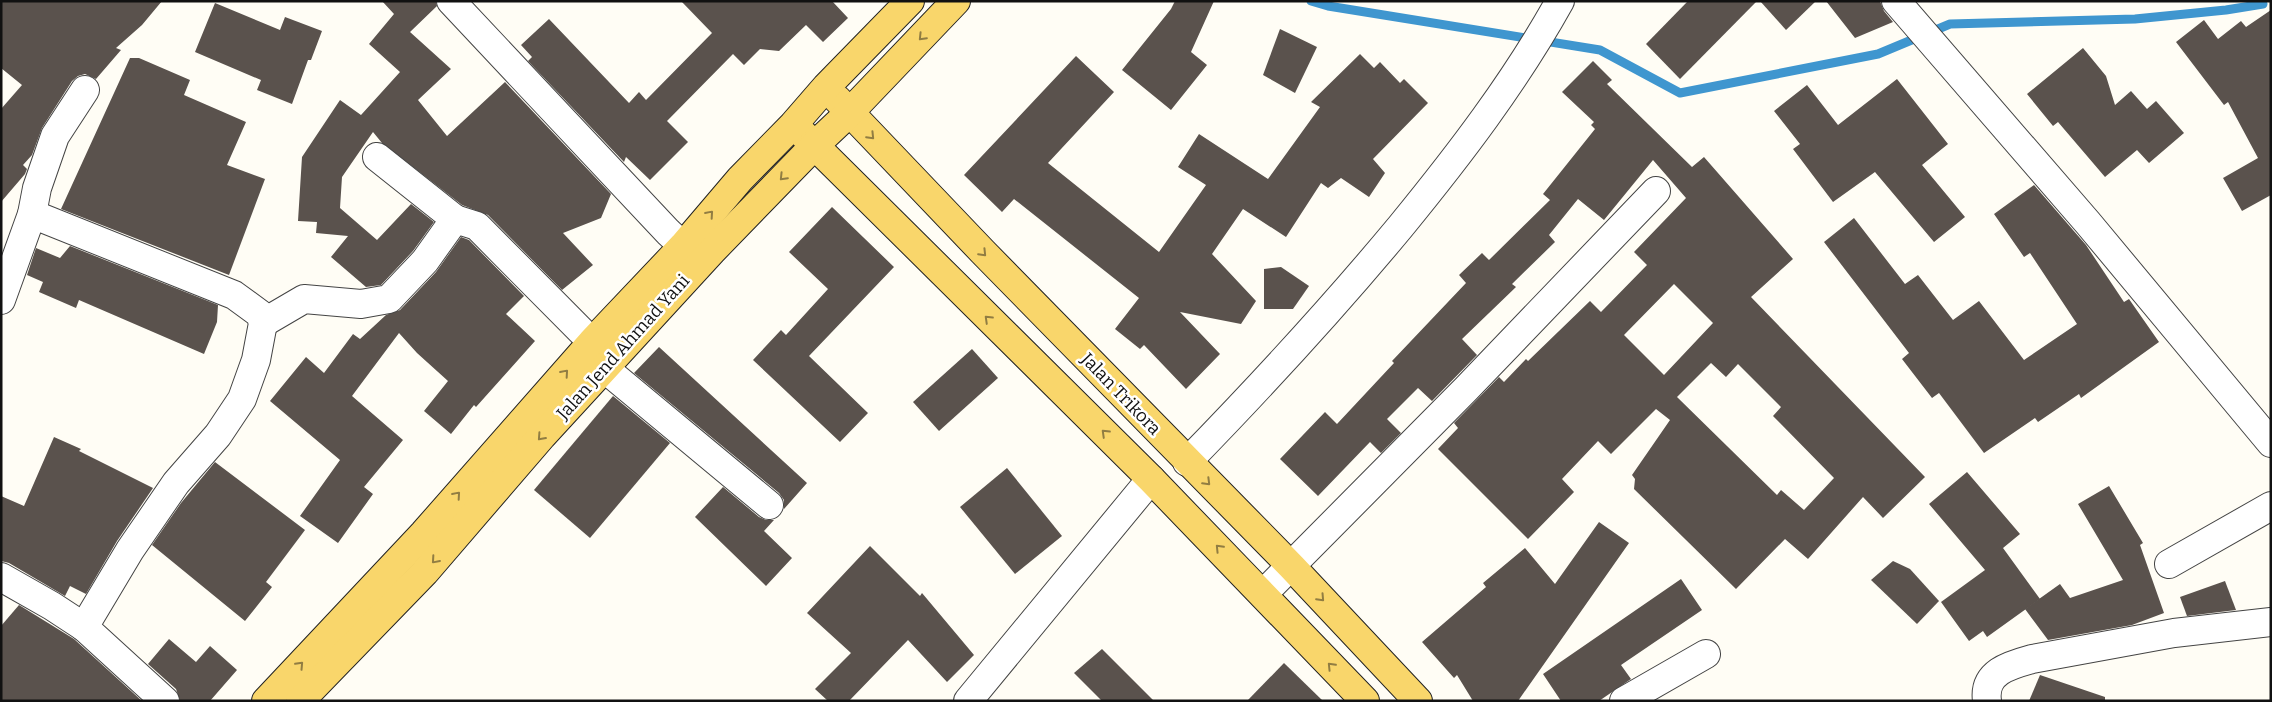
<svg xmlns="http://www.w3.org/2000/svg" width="2272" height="702" font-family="Bitter,serif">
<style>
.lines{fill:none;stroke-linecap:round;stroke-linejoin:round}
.stream{stroke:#3f96cf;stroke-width:9}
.building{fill:#5a524d;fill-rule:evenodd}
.minor-casing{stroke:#444;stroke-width:30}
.major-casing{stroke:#222;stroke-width:30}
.minor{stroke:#fff;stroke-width:28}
.major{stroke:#f9d66b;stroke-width:28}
.oneway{stroke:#917d42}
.labels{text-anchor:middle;stroke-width:5;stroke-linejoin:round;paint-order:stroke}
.street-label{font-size:18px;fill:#111;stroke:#fff}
</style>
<rect width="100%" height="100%" fill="#fffdf5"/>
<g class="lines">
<polyline class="stream" points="1311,1 1328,6 1600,50 1680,93 1878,54 1950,24 2135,19 2226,10 2263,4"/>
</g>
<g class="building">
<polygon points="1,1 162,1 142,25 116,48 121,50 96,79 85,74 78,76 72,81 42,128 32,155 23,165 27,169 25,174 1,202 1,109 22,85 1,68"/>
<polygon points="382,1 436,1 437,6 410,32 451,69 418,100 447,136 505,82 611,194 601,218 563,233 593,265 562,290 488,215 462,205 382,143 373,132 342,177 340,208 377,240 411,204 434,222 413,251 381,285 366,287 331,257 348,236 316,233 317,222 298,221 302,157 340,100 361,115 400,72 369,44 394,14"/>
<polygon points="681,1 832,1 848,18 823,42 806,25 779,51 760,49 744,65 733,54 667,121 688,142 650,180 626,157 624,162 528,61 532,57 521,45 549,19 629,103 639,92 646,100 712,33"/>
<polygon points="1175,1 1214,1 1191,52 1207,65 1171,110 1122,70 1171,9"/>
<polygon points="1688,1 1757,1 1680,79 1646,44"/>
<polygon points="1760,1 1816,1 1786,30"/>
<polygon points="1826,1 1880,1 1884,11 1893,22 1855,38"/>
<polygon points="215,3 280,30 285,17 322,31 311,60 308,60 292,104 257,90 261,80 195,52"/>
<polygon points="2271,10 2271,195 2242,211 2223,178 2258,158 2228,102 2224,105 2176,42 2204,20 2218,39 2241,21 2246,27"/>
<polygon points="1280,29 1317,47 1295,93 1263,75"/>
<polygon points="2083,48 2106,76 2115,105 2131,91 2147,109 2156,101 2184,133 2149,163 2137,150 2105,177 2058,122 2053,126 2027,94"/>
<polygon points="1360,54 1374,68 1380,62 1400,83 1404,79 1428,103 1373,159 1385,173 1369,197 1341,178 1328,188 1321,183 1286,237 1243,209 1212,254 1256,301 1241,324 1180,312 1220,354 1186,389 1144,345 1140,349 1115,329 1139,298 1014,199 1002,212 964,175 1076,56 1114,92 1048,163 1159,252 1206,185 1178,167 1199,134 1268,179 1320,107 1311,102"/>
<polygon points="130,58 139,58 190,80 184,95 246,122 227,165 265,179 229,275 61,209"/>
<path d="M 1593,61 L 1612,80 L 1607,84 L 1692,167 L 1704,157 L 1793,259 L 1751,297 L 1925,477 L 1883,518 L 1863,497 L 1808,559 L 1785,539 L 1736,589 L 1634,489 L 1635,479 L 1632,475 L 1670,420 L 1656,409 L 1611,454 L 1598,441 L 1562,479 L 1574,492 L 1528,539 L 1438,449 L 1458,428 L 1454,423 L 1499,377 L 1504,382 L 1526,359 L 1528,361 L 1590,301 L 1601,312 L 1647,265 L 1634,252 L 1686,198 L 1653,160 L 1604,220 L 1578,199 L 1549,235 L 1555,242 L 1512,284 L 1516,287 L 1462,339 L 1477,355 L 1432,401 L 1418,388 L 1387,419 L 1401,433 L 1381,453 L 1370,442 L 1318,496 L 1280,459 L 1325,412 L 1337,424 L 1394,363 L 1392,361 L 1466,283 L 1459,275 L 1482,253 L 1489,260 L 1550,200 L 1543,194 L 1595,129 L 1591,125 L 1594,122 L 1562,92 ZM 1674,284 L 1713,323 L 1664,375 L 1624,335 ZM 1711,363 L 1726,377 L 1738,364 L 1781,407 L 1773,416 L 1834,478 L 1804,510 L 1781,490 L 1777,495 L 1677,397 Z"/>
<polygon points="1897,79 1948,144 1922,165 1965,217 1934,242 1875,172 1833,202 1793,149 1800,144 1774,111 1807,85 1838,125"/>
<polygon points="2034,185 2086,245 2124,302 2129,299 2159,342 2081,398 2079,394 2038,422 2035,418 1984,453 1939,393 1932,398 1902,359 1909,353 1824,242 1854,218 1905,284 1918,275 1953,320 1979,301 2024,360 2077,324 2030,253 2024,257 1994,214"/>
<polygon points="832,207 894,267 809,356 868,413 840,442 753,360 781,330 786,335 828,289 789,252"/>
<polygon points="461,237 469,240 524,296 506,314 535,341 476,407 474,405 451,434 424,411 448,381 417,353 399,333 352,396 403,440 364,487 373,494 338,543 300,516 340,460 270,401 306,357 324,373 353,334 360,339 386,315 400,310 436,272"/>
<polygon points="70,246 218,305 217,322 204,354 79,300 76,308 39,292 43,282 27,275 36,248 60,258"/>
<polygon points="1281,267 1309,286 1293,309 1264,309 1264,269"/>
<polygon points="659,347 807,483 784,509 784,500 779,493 634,373"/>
<polygon points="972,349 998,378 939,431 913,402"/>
<polygon points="613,396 670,443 590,538 534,490"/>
<polygon points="54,437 81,449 79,451 153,488 117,541 86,594 70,586 65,596 9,563 1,561 1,496 24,506"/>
<polygon points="215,462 305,530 266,582 272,587 245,621 152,545 181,503"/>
<polygon points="1007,468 1062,536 1015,574 960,507"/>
<polygon points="1967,472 2020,534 2003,548 2040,599 1987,637 1983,631 1969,641 1941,602 1985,570 1929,504"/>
<polygon points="2109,486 2143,543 2140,545 2164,613 2132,625 2048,640 2025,609 2060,584 2070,598 2123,580 2078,504"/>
<polygon points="723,487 759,517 766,520 774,520 764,531 792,558 766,586 695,517"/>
<polygon points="1599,522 1629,543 1518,701 1473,701 1457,675 1454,678 1422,642 1486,587 1483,583 1525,548 1555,584"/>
<polygon points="870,546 920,596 922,593 974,655 947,682 908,640 849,701 828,701 815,689 851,653 807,613"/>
<polygon points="1893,561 1910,569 1939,601 1917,624 1871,580"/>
<polygon points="1681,579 1702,610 1621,665 1631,679 1599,701 1561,701 1543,674"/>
<polygon points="2225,581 2236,610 2187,616 2180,597"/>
<polygon points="19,605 74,639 142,701 1,701 1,626"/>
<polygon points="169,639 196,662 210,646 237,670 210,701 180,701 176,689 148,664"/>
<polygon points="1102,649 1154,701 1102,701 1074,673"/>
<polygon points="1284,663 1323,701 1247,701"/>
<polygon points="2040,675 2105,697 2105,701 2029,701"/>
</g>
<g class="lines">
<g class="minor-casing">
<g id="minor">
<polyline points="451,1 668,232 683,246"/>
<polyline points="1896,1 2088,223 2271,443"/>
<polyline points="377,157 455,219"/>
<polyline points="32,214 234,295 260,314 263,323 256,360 242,399 218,435 176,483 130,550 84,627"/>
<polyline points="1,300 32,214 37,188 55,136 85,90"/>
<polyline points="263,323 304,299 361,304 389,299 425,261 455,219 477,226 592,342"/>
<polyline points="604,368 769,505"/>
<path d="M 1187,462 C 1261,386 1333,308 1401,226 C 1459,155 1515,82 1560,1"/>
<polyline points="2169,564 2271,506"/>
<polyline points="1,577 52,606 84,627 165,701"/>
<polyline points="1263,594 1466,389 1656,191"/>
<polyline points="968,701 1151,479"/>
<polyline points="1624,701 1706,654"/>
<path d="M 1987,701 C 1983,672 2010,665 2032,659 L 2174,633 L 2271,622"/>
</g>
</g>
<g class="major-casing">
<g id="major">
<polyline points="837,99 983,252 1292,567 1418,701"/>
<polyline points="801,132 1151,479 1365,701"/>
<polyline points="266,701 424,533 592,342 683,246 740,179 793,125 826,87 910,1"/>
<polyline points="300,701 425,572 542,436 712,251 814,146 849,113 956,1"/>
</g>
</g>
<use href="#minor" class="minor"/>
<use href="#major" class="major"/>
</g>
<defs><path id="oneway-chevron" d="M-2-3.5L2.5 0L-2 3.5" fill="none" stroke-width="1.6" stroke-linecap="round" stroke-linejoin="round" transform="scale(1.25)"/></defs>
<g class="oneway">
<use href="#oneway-chevron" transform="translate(922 37) rotate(134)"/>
<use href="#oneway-chevron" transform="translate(871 136) rotate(46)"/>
<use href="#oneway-chevron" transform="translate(783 177) rotate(134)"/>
<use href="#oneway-chevron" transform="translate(710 214) rotate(-49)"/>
<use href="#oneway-chevron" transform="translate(983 253) rotate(46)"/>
<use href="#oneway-chevron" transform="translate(988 319) rotate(-136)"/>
<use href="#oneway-chevron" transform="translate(565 373) rotate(-49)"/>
<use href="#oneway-chevron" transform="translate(1105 433) rotate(-136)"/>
<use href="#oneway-chevron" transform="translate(541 437) rotate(132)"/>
<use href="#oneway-chevron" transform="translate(1207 482) rotate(45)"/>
<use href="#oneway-chevron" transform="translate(457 495) rotate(-49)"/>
<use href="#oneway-chevron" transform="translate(1219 548) rotate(-134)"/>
<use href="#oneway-chevron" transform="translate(435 560) rotate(131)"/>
<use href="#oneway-chevron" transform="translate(1321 598) rotate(47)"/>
<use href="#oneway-chevron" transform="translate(300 665) rotate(-47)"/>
<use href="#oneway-chevron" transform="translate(1331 666) rotate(-134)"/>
</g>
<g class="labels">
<g class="street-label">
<text transform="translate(623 347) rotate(-48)" y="6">Jalan Jend Ahmad Yani</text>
<text transform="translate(1121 394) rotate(46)" y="6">Jalan Trikora</text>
</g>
</g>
<rect width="2272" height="702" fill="none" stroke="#111111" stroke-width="5"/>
</svg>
